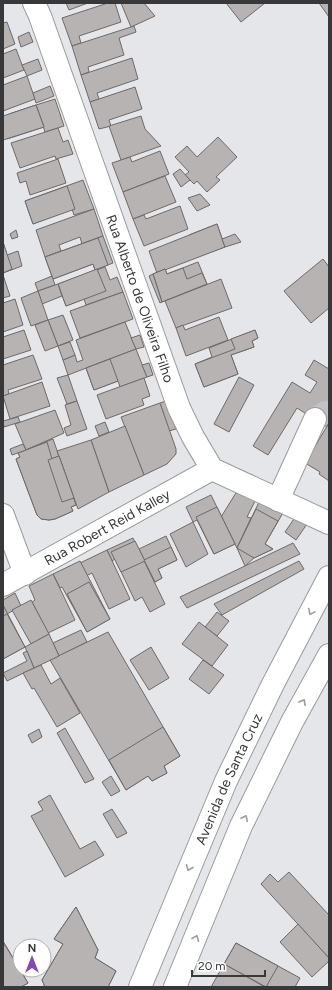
<svg xmlns="http://www.w3.org/2000/svg" width="332" height="990" font-family="Figtree,sans-serif">
<style>
.building{fill:#b7b3b2;stroke:#6e6a6a}
.lines{fill:none;stroke-linecap:round;stroke-linejoin:round}
.minor-tunnel{stroke:#c2c3c7;stroke-width:22;stroke-dasharray:22 11;stroke-linecap:butt}
.minor-casing{stroke:#9a9b9f;stroke-width:24}
.major-casing{stroke:#9a9b9f;stroke-width:24}
.minor{stroke:#fff;stroke-width:22}
.major{stroke:#fff;stroke-width:22}
.oneway{stroke:#9c9c9c}
.labels{text-anchor:middle;stroke-width:4;stroke-linejoin:round;paint-order:stroke}
.street-label{font-size:14px;fill:#38383a;stroke:#fff}
</style>
<rect width="100%" height="100%" fill="#e5e6ea"/>
<g class="building">
<polygon points="66,3 88,3 69,10"/>
<polygon points="108,3 115,3 121,22 79,36 81,43 72,46 62,18"/>
<polygon points="121,3 144,3 155,16 131,27"/>
<polygon points="226,3 265,3 241,22"/>
<polygon points="319,3 329,3 329,17"/>
<polygon points="7,22 15,44 3,49 3,23"/>
<polygon points="134,26 136,32 119,38 124,55 88,67 89,72 81,75 72,46"/>
<polygon points="29,32 33,42 21,47 18,37"/>
<polygon points="16,49 24,70 3,78 3,54"/>
<polygon points="132,58 138,79 97,93 99,99 90,102 81,75"/>
<polygon points="38,59 42,70 27,76 22,65"/>
<polygon points="27,76 35,99 3,111 3,85"/>
<polygon points="50,86 54,96 36,103 33,93"/>
<polygon points="135,87 142,109 109,120 111,126 99,129 90,102"/>
<polygon points="55,99 64,126 45,132 36,105"/>
<polygon points="36,105 44,127 7,139 3,124 11,121 9,114"/>
<polygon points="36,105 44,127 3,140 3,116"/>
<polygon points="141,116 145,129 161,146 121,160 109,126"/>
<polygon points="58,128 63,142 68,140 73,154 56,159 55,156 20,168 11,143"/>
<polygon points="218,137 237,157 216,177 220,180 207,192 197,181 194,184 185,175 189,172 175,157 187,146 197,157"/>
<polygon points="160,151 169,174 123,192 112,163 130,157 132,162"/>
<polygon points="58,159 66,183 30,195 26,181 20,183 17,173"/>
<polygon points="180,169 190,180 181,187 173,174"/>
<polygon points="165,176 176,202 133,219 123,192"/>
<polygon points="83,180 94,209 74,215 72,209 33,224 25,201"/>
<polygon points="67,186 75,209 33,224 25,201"/>
<polygon points="200,194 210,205 197,211 188,198"/>
<polygon points="180,206 188,229 144,246 133,219 144,215 146,219"/>
<polygon points="94,209 103,236 82,244 80,237 59,245 61,251 45,257 36,230"/>
<polygon points="217,224 225,247 197,257 189,235"/>
<polygon points="217,224 225,247 157,273 149,251"/>
<polygon points="16,230 18,237 12,239 10,234"/>
<polygon points="235,234 241,242 225,247 222,239"/>
<polygon points="103,236 113,263 95,270 93,264 53,279 45,257"/>
<polygon points="98,238 108,265 95,270 93,264 53,279 45,257"/>
<polygon points="3,242 7,255 18,251 22,266 3,273"/>
<polygon points="3,242 12,269 3,273"/>
<polygon points="323,259 329,267 329,308 311,323 284,291"/>
<polygon points="198,262 207,284 162,302 153,274 165,269 167,274"/>
<polygon points="105,267 110,280 117,277 123,292 86,305 84,299 66,306 58,284"/>
<polygon points="183,268 187,279 202,273 207,284 162,302 153,274 165,269 167,274"/>
<polygon points="97,269 106,291 66,306 58,284"/>
<polygon points="153,274 162,302 160,303 149,276"/>
<polygon points="3,275 10,296 3,298"/>
<polygon points="52,276 55,285 38,291 35,283"/>
<polygon points="221,279 232,308 176,328 165,301"/>
<polygon points="58,284 62,296 42,304 38,291"/>
<polygon points="38,291 48,320 31,326 21,298"/>
<polygon points="123,292 133,319 80,338 70,311"/>
<polygon points="15,299 23,325 3,332 3,303"/>
<polygon points="63,315 73,340 58,346 48,320"/>
<polygon points="219,317 228,340 186,356 176,328 183,325 185,330"/>
<polygon points="48,320 58,346 45,351 35,325"/>
<polygon points="125,322 136,349 68,375 63,360 75,355 77,362 83,360 76,340"/>
<polygon points="24,330 31,350 3,359 3,337"/>
<polygon points="255,330 258,338 252,341 254,347 231,355 238,374 204,387 195,364 212,357 209,348"/>
<polygon points="255,330 258,338 252,341 254,347 231,355 238,374 204,387 195,364 235,349 231,339"/>
<polygon points="140,335 144,347 136,349 131,338"/>
<polygon points="70,342 75,355 63,360 58,346"/>
<polygon points="136,349 147,377 120,387 118,381 94,390 86,368"/>
<polygon points="33,355 42,379 8,390 9,394 3,396 3,365"/>
<polygon points="110,359 118,381 94,390 86,368"/>
<polygon points="314,360 329,369 329,423 327,427 297,408 268,455 253,446 292,382 310,393 317,382 305,375"/>
<polygon points="149,363 153,375 147,377 142,365"/>
<polygon points="68,375 77,401 67,404 57,378"/>
<polygon points="239,377 254,385 229,432 214,424"/>
<polygon points="144,378 150,396 142,399 144,405 106,419 97,395"/>
<polygon points="42,382 50,406 10,419 3,396"/>
<polygon points="77,401 87,429 67,436 64,428 71,425 65,405"/>
<polygon points="166,401 176,429 169,431 160,403"/>
<polygon points="160,403 176,449 176,454 167,464 144,475 121,417"/>
<polygon points="55,410 64,433 26,450 15,424"/>
<polygon points="18,417 20,422 4,427 3,421"/>
<polygon points="105,422 109,432 99,436 95,426"/>
<polygon points="329,423 329,481 319,474 320,472 305,463"/>
<polygon points="125,426 144,475 109,492 91,440"/>
<polygon points="53,439 76,505 71,507 73,511 55,519 49,520 41,519 37,515 16,459 20,457 18,453"/>
<polygon points="91,440 109,492 78,509 57,451"/>
<polygon points="47,442 52,459 59,456 76,505 71,507 73,511 55,519 49,520 41,519 37,515 16,459 20,457 18,453"/>
<polygon points="23,444 26,450 12,455 10,449"/>
<polygon points="59,456 74,498 62,502 48,460"/>
<polygon points="239,488 257,497 247,517 251,518 237,548 221,517"/>
<polygon points="211,495 235,544 214,554 197,520 193,522 186,507"/>
<polygon points="260,500 284,511 265,544 273,549 254,558 245,566 237,548"/>
<polygon points="217,507 235,544 214,554 196,517"/>
<polygon points="256,509 278,521 265,544 273,549 254,558 237,548"/>
<polygon points="296,516 307,524 296,540 285,532"/>
<polygon points="193,522 208,554 186,567 170,534"/>
<polygon points="166,536 177,560 158,569 162,578 155,582 139,549"/>
<polygon points="133,538 165,604 150,612 142,597 135,601 115,559 112,561 107,550"/>
<polygon points="135,541 145,561 121,572 111,552"/>
<polygon points="293,543 300,554 187,608 180,597"/>
<polygon points="171,547 177,560 158,569 162,578 155,582 144,560"/>
<polygon points="107,550 130,599 109,609 92,573 86,576 80,563"/>
<polygon points="80,561 110,619 87,632 62,587 60,588 53,574"/>
<polygon points="299,561 304,569 222,615 214,604"/>
<polygon points="53,574 75,620 48,633 32,602 35,600 29,586"/>
<polygon points="89,582 110,619 87,632 67,594"/>
<polygon points="15,593 21,606 7,614 3,605 3,600"/>
<polygon points="31,600 49,634 31,644 12,610"/>
<polygon points="3,605 25,647 3,659"/>
<polygon points="217,612 229,621 217,636 205,627"/>
<polygon points="7,614 25,647 3,659 3,616"/>
<polygon points="199,622 228,645 212,666 182,644"/>
<polygon points="81,630 87,642 59,656 53,643"/>
<polygon points="108,632 180,756 164,766 167,773 152,781 148,776 126,790 50,660"/>
<polygon points="49,634 59,656 34,668 25,647"/>
<polygon points="151,647 169,678 149,690 130,660"/>
<polygon points="27,651 34,668 7,681 3,673 27,661 23,653"/>
<polygon points="203,660 224,675 209,694 189,679"/>
<polygon points="41,665 51,684 60,678 80,713 57,727 34,688 32,689 23,673"/>
<polygon points="163,727 180,756 164,766 167,773 152,781 148,776 126,790 109,760"/>
<polygon points="65,728 94,779 85,783 57,733"/>
<polygon points="39,729 42,737 32,743 28,735"/>
<polygon points="111,776 120,791 111,796 102,782"/>
<polygon points="50,795 80,849 95,841 104,855 65,877 31,816 43,810 38,802"/>
<polygon points="112,809 127,833 117,838 103,814"/>
<polygon points="289,872 329,915 329,958 261,884 270,874 278,882"/>
<polygon points="76,907 98,950 95,958 116,971 108,987 45,987 42,980 63,944 54,939"/>
<polygon points="76,907 98,950 95,958 116,971 108,987 45,987 42,980 63,944 54,939"/>
<polygon points="298,924 329,958 329,961 312,977 280,942"/>
<polygon points="3,941 28,983 21,987 3,987"/>
<polygon points="236,943 300,978 295,987 265,987 224,964"/>
<polygon points="236,943 278,966 266,987 224,964"/>
<polygon points="3,945 5,945 28,983 21,987 3,987"/>
<polygon points="224,964 265,987 211,987"/>
</g>
<g class="lines">
<polyline class="minor-tunnel" points="315,419 325,412 329,412"/>
<g class="minor-casing">
<g id="minor">
<path id="s1" d="M 34,3 L 40,16 L 179,408 L 193,437 L 212,469 L 329,523"/>
<polyline points="278,500 315,419"/>
<polyline points="3,515 25,574"/>
<path id="s2" d="M 3,585 L 212,469"/>
</g>
</g>
<g class="major-casing">
<g id="major">
<path id="s3" d="M 140,987 L 226,781 L 273,684 L 329,577"/>
<polyline points="175,987 241,826 292,722 329,655"/>
</g>
</g>
<use href="#minor" class="minor"/>
<use href="#major" class="major"/>
</g>
<defs><path id="oneway-chevron" d="M-2-3.5L2.5 0L-2 3.5" fill="none" stroke-width="1.6" stroke-linecap="round" stroke-linejoin="round"/></defs>
<g class="oneway">
<use href="#oneway-chevron" transform="translate(311 612) rotate(118)"/>
<use href="#oneway-chevron" transform="translate(303 702) rotate(-61)"/>
<use href="#oneway-chevron" transform="translate(245 818) rotate(-64)"/>
<use href="#oneway-chevron" transform="translate(189 868) rotate(112)"/>
<use href="#oneway-chevron" transform="translate(196 938) rotate(-68)"/>
</g>
<g class="labels">
<g class="street-label">
<text dy="5" stroke="none"><textPath href="#s1" startOffset="314">Rua Alberto de Oliveira Filho</textPath></text>
<text dy="5" stroke="none"><textPath href="#s2" startOffset="119">Rua Robert Reid Kalley</textPath></text>
<text dy="5" stroke="none"><textPath href="#s3" startOffset="226">Avenida de Santa Cruz</textPath></text>
</g>
</g>
<rect width="332" height="990" fill="none" stroke="#38383a" stroke-width="8"/>
<g transform="translate(32 958)"><circle r="19" fill="#ffffff" stroke="#afafb0"/>
<path d="M0-3L7 15L0 10L-7 15Z" fill="#8646bb"/>
<text y="-6" font-size="11" font-weight="bold" text-anchor="middle" fill="#38383a">N</text>
</g>
<path d="M192 970v6h73v-6" fill="none" stroke="#38383a" stroke-width="2"/>
<text x="198" y="970" font-size="12" fill="#38383a" stroke="#ffffff" stroke-width="3" paint-order="stroke">20 m</text>
</svg>
